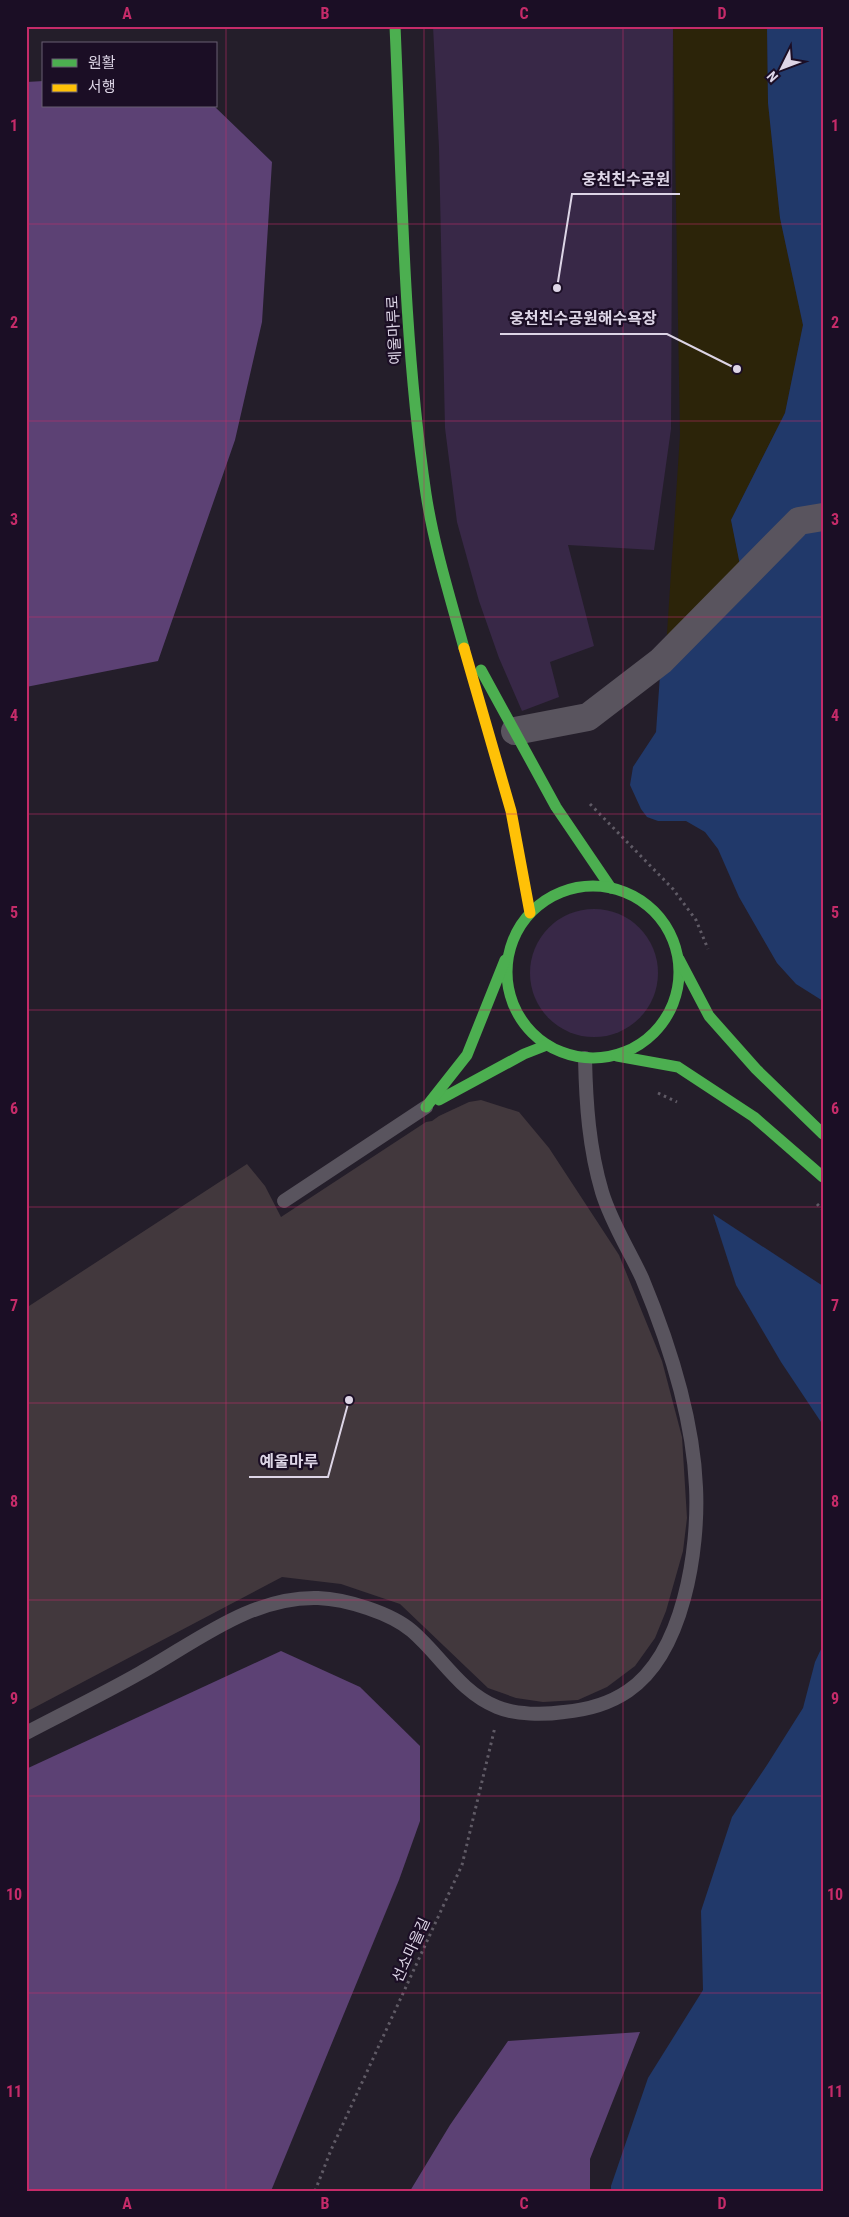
<svg xmlns="http://www.w3.org/2000/svg" width="849" height="2217" font-family="'Roboto Condensed','Noto Sans KR',sans-serif">
<style>
.green{fill:#382847}
.forest{fill:#5c4174}
.sand{fill:#2c2409}
.water{fill:#21396a}
.building{fill:#42383d}
.lines{fill:none;stroke-linecap:round;stroke-linejoin:round}
.path{stroke:#605b66;stroke-width:3;stroke-dasharray:2.5 4;stroke-linecap:butt}
.lane{stroke:#59545e;stroke-width:14}
.street{stroke:#59545e;stroke-width:28}
.fast{stroke:#4caf50;stroke-width:11}
.slow{stroke:#ffc107;stroke-width:11}
.grid{fill:none;stroke:#c52b69;stroke-width:1;stroke-opacity:0.55}
.labels{text-anchor:middle;stroke-width:4.5;stroke-linejoin:round;paint-order:stroke}
.street-label{font-size:15px;fill:#ddd5e6;stroke:#1b0e25}
.leader{fill:none;stroke:#ddd5e6;stroke-width:2}
.callout-dot{fill:#ddd5e6;stroke:#1b0e25;stroke-width:2}
.callout-label{font-size:16px;text-anchor:middle;font-weight:bold;fill:#ddd5e6;stroke:#1b0e25;stroke-width:4.5;stroke-linejoin:round;paint-order:stroke}
.neatline{fill:none;stroke:#c52b69;stroke-width:2}
.grid-label{font-size:16px;text-anchor:middle;font-weight:bold;fill:#c52b69}
</style>
<rect width="100%" height="100%" fill="#241e2a"/>
<g class="green">
<polygon points="433,26 673,26 671,429 654,550 568,545 594,646 550,662 559,697 522,711 499,658 479,601 457,522 445,428 439,148"/>
<circle cx="594" cy="973" r="64"/>
</g>
<g class="forest">
<polygon points="44,81 44,106 214,106 272,162 262,322 235,440 158,661 26,687 26,82"/>
<polygon points="281,1651 360,1687 420,1746 420,1821 399,1880 271,2191 26,2191 26,1769"/>
<polygon points="640,2032 590,2159 590,2191 410,2191 450,2125 508,2041"/>
</g>
<polygon class="sand" points="673,26 767,26 768,103 780,218 803,325 785,413 731,520 741,570 666,649 680,435"/>
<g class="water">
<polygon points="767,26 823,26 823,1001 796,984 777,963 739,897 718,849 705,832 686,821 658,821 647,817 641,809 630,785 633,767 656,732 661,661 741,570 731,520 785,413 803,325 780,218 768,103"/>
<polygon points="713,1214 823,1286 823,1425 781,1362 736,1285"/>
<polygon points="823,1645 823,2191 611,2191 611,2186 648,2078 703,1990 701,1911 732,1817 767,1765 803,1708 815,1662"/>
</g>
<polygon class="building" points="481,1100 519,1112 549,1148 619,1255 662,1361 682,1437 687,1518 683,1551 666,1611 655,1638 635,1666 607,1687 578,1700 543,1702 516,1698 488,1688 400,1604 341,1584 282,1577 26,1712 26,1308 247,1164 265,1186 281,1217 426,1122 432,1121 439,1116 469,1102"/>
<g class="lines">
<g class="path">
<polyline points="590,804 673,889 696,920 708,949"/>
<polyline points="658,1093 677,1102"/>
<polyline points="817,1204 823,1210"/>
<polyline points="315,2191 331,2150 462,1865 495,1727"/>
</g>
<g class="lane">
<polyline points="284,1201 426,1107"/>
<path d="M 26,1733 C 64,1713 103,1694 140,1673 C 196,1642 251,1596 318,1598 C 346,1599 391,1613 412,1631 C 442,1657 460,1692 497,1707 C 516,1715 544,1715 564,1712 C 586,1710 609,1704 628,1691 C 684,1653 699,1549 696,1487 C 693,1416 669,1343 642,1278 C 629,1250 611,1222 602,1192 C 589,1148 586,1104 585,1058"/>
</g>
<polyline class="street" points="515,731 588,717 661,661 799,521 823,517"/>
<g class="fast">
<path d="M 395,26 C 402,182 403,339 426,494 C 434,546 450,597 464,648"/>
<polyline points="481,670 556,807 611,888"/>
<circle cx="593" cy="972" r="86"/>
<polyline points="679,959 709,1016 756,1069 823,1134"/>
<polyline points="617,1056 678,1067 754,1117 823,1177"/>
<polyline points="439,1100 524,1054 547,1045"/>
<polyline points="426,1107 467,1055 505,960"/>
</g>
<polyline class="slow" points="464,648 511,811 530,913"/>
</g>
<path class="grid" d="M 226,26 L 226,2191M 424,26 L 424,2191M 623,26 L 623,2191M 26,224 L 823,224M 26,421 L 823,421M 26,617 L 823,617M 26,814 L 823,814M 26,1010 L 823,1010M 26,1207 L 823,1207M 26,1403 L 823,1403M 26,1600 L 823,1600M 26,1796 L 823,1796M 26,1993 L 823,1993"/>
<g class="labels">
<g class="street-label">
<text transform="translate(394 330) rotate(-93)" y="5">예울마루로</text>
<text transform="translate(411 1950) rotate(-65)" y="5">선소마을길</text>
</g>
</g>
<path class="leader" d="M557 288L572 194H680M737 369L667 334H500M349 1400L328 1477H249"/>
<g class="callout-dot">
<circle cx="557" cy="288" r="5"/>
<circle cx="737" cy="369" r="5"/>
<circle cx="349" cy="1400" r="5"/>
</g>
<g class="callout-label">
<text x="626" y="185">웅천친수공원</text>
<text x="583" y="324">웅천친수공원해수욕장</text>
<text x="289" y="1467">예울마루</text>
</g>
<rect width="849" height="2217" fill="none" stroke="#1b0e25" stroke-width="55"/>
<rect x="42" y="42" width="175" height="65" fill="#1b0e25" stroke="#695e72"/>
<rect x="52" y="59" width="25" height="8" fill="#4caf50" stroke="#695e72"/>
<text x="88" y="68" font-size="15" fill="#ddd5e6">원활</text>
<rect x="52" y="84" width="25" height="8" fill="#ffc107" stroke="#695e72"/>
<text x="88" y="92" font-size="15" fill="#ddd5e6">서행</text>
<g transform="translate(782 68) rotate(228)" stroke="#1b0e25" stroke-width="4" paint-order="stroke">
<path d="M0-4L9 19L0 12L-9 19Z" fill="#ddd5e6"/>
<text y="-8" font-size="14" font-weight="bold" text-anchor="middle" fill="#ddd5e6">N</text>
</g>
<rect x="28" y="28" width="794" height="2162" class="neatline"/>
<g class="grid-label">
<text x="127" y="19">A</text>
<text x="325" y="19">B</text>
<text x="524" y="19">C</text>
<text x="722" y="19">D</text>
<text x="14" y="131">1</text>
<text x="835" y="131">1</text>
<text x="14" y="328">2</text>
<text x="835" y="328">2</text>
<text x="14" y="525">3</text>
<text x="835" y="525">3</text>
<text x="14" y="721">4</text>
<text x="835" y="721">4</text>
<text x="14" y="918">5</text>
<text x="835" y="918">5</text>
<text x="14" y="1114">6</text>
<text x="835" y="1114">6</text>
<text x="14" y="1311">7</text>
<text x="835" y="1311">7</text>
<text x="14" y="1507">8</text>
<text x="835" y="1507">8</text>
<text x="14" y="1704">9</text>
<text x="835" y="1704">9</text>
<text x="14" y="1900">10</text>
<text x="835" y="1900">10</text>
<text x="14" y="2097">11</text>
<text x="835" y="2097">11</text>
<text x="127" y="2209">A</text>
<text x="325" y="2209">B</text>
<text x="524" y="2209">C</text>
<text x="722" y="2209">D</text>
</g>
</svg>
